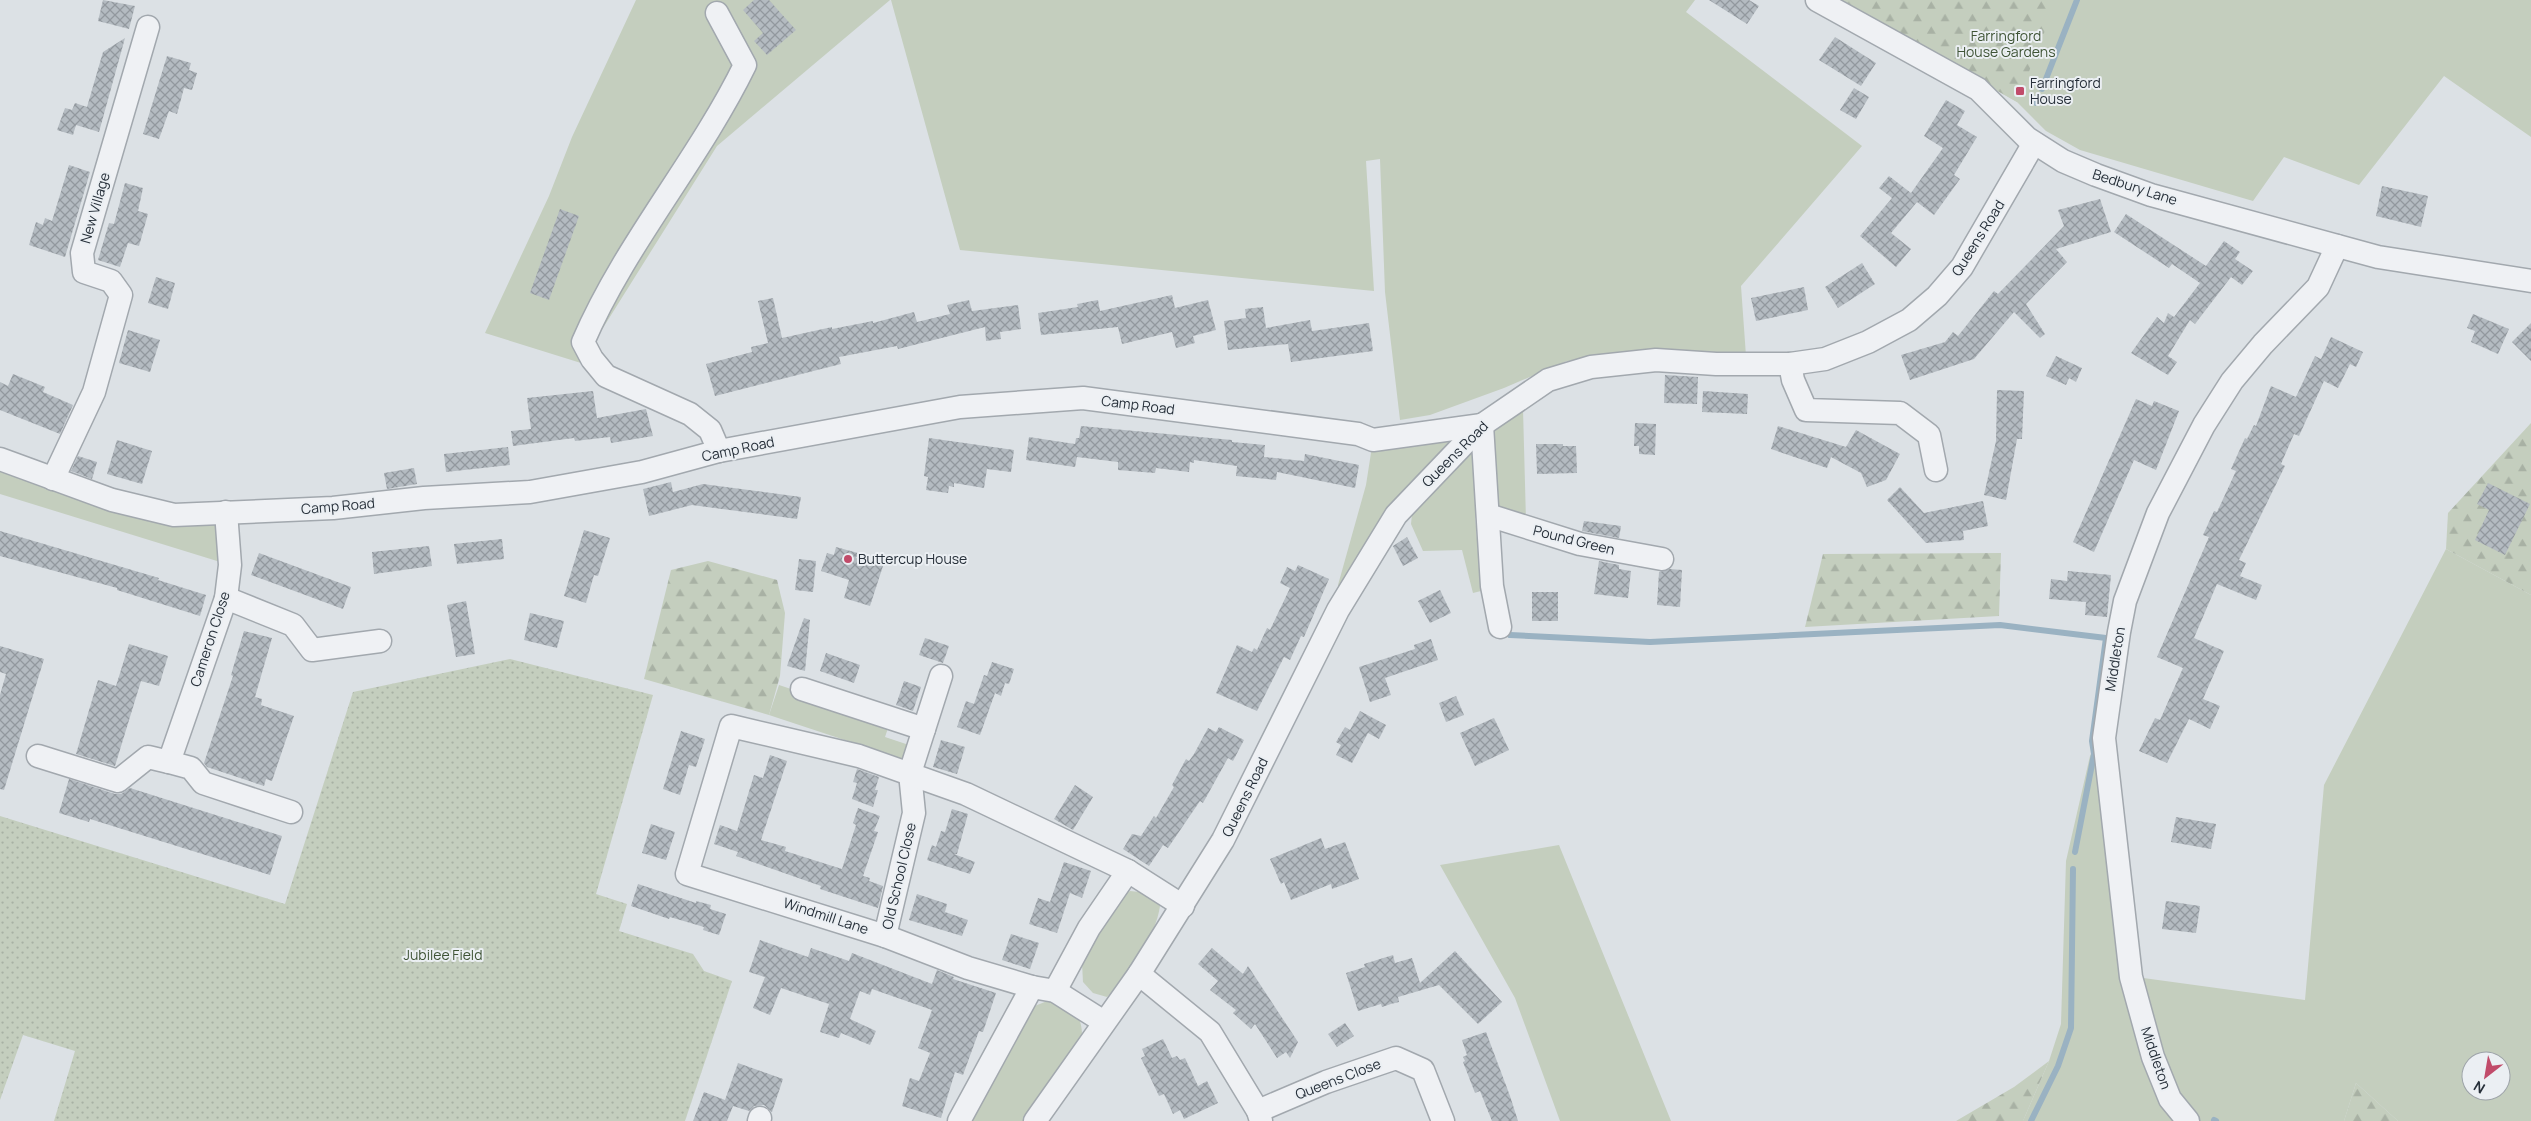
<svg xmlns="http://www.w3.org/2000/svg" width="2531" height="1121" font-family="Manrope,sans-serif">
<style>
.green{fill:#c4cebe;fill-rule:evenodd}
.forest{fill:url(#forest-firs)}
.park{fill:url(#park-dots)}
.lines{fill:none;stroke-linecap:round;stroke-linejoin:round}
.stream{stroke:#9ab2c2;stroke-width:6}
.building{fill:url(#building-cross-hatch)}
.minor-casing{stroke:#a2a8ae;stroke-width:25}
.minor{stroke:#eff1f4;stroke-width:22}
.poi-dot{fill:#c14b6a;stroke:#ebeff3;stroke-width:2}
.labels{text-anchor:middle;stroke-width:4;stroke-linejoin:round;paint-order:stroke}
.park-label{font-size:14px;fill:#3f5436;stroke:#ebeff3}
.poi-label{font-size:14px;fill:#27303a;stroke:#ebeff3;text-anchor:start}
.street-label{font-size:14px;fill:#27303a;stroke:#ebeff3}
</style>
<defs>
<pattern id="forest-firs" width="22" height="20" patternUnits="userSpaceOnUse" patternTransform="scale(1.25)"><rect width="22" height="20" fill="#c4cebe"/><path d="M5 1l3.5 6h-7zM16 11l3.5 6h-7z" fill="#a8b1a4"/></pattern>
<pattern id="park-dots" width="8" height="8" patternUnits="userSpaceOnUse" patternTransform="scale(1.25)"><rect width="8" height="8" fill="#c4cebe"/><path d="M2 2h.1M6 6h.1" fill="none" stroke="#a8b1a4" stroke-width="1.8" stroke-linecap="round"/></pattern>
<pattern id="building-cross-hatch" width="8" height="8" patternUnits="userSpaceOnUse" patternTransform="scale(1.25)"><rect width="8" height="8" fill="#b4bbc1"/><path d="M0 0l8 8M0 8l8-8" fill="none" stroke="#92989e"/></pattern>
</defs>
<rect width="100%" height="100%" fill="#dce1e5"/>
<g class="green">
<polygon points="636,0 890,0 717,146 581,363 485,333 549,196 572,137"/>
<polygon points="891,0 1695,0 1686,12 1862,146 1741,286 1746,356 1657,353 1567,361 1504,388 1430,415 1400,420 1385,292 1380,159 1366,161 1374,291 960,250"/>
<polygon points="1838,0 2531,0 2531,137 2444,76 2359,185 2284,157 2253,201 2080,150 2046,131 2017,102"/>
<polygon points="1523,409 1526,521 1496,514 1476,467 1475,514 1481,591 1473,593 1462,550 1423,551 1411,524 1412,514 1465,459 1448,447 1338,610 1338,585 1366,485 1373,440 1442,440 1460,446"/>
<polygon points="0,459 112,500 226,512 230,565 0,494"/>
<path d="M 2446,549 L 2531,595 L 2531,1121 L 2398,1121 L 2356,1083 L 2344,1121 L 2200,1121 L 2177,1095 L 2136,977 L 2305,1000 L 2324,785 ZM 2471,1061 L 2501,1061 L 2501,1091 L 2471,1091 Z"/>
<polygon points="779,685 890,722 885,737 912,746 908,761 769,715"/>
<polygon points="2098,740 2125,978 2181,1121 2023,1121 2049,1061 2061,1024 2066,861 2090,756"/>
<polygon points="1559,845 1671,1121 1560,1121 1515,998 1440,865"/>
<path d="M 1130,891 L 1149,893 L 1160,906 C 1156,935 1129,977 1107,997 L 1093,993 L 1083,982 L 1082,963 L 1110,905 Z"/>
<path d="M 1055,998 C 1077,1008 1083,1018 1082,1043 L 1029,1121 L 968,1121 L 1032,1007 Z"/>
</g>
<g class="forest">
<polygon points="1838,0 2057,0 2017,102"/>
<polygon points="2531,423 2531,595 2446,549 2448,513"/>
<polygon points="2001,553 1999,616 1805,627 1823,554"/>
<polygon points="708,561 777,580 785,613 780,676 769,715 644,679 671,570"/>
<polygon points="2049,1061 2023,1121 1956,1121 2014,1087"/>
<polygon points="2356,1083 2398,1121 2344,1121"/>
</g>
<polygon class="park" points="510,659 653,695 596,894 627,904 619,931 693,954 704,971 732,981 685,1121 54,1121 75,1051 23,1035 0,1100 0,816 285,904 353,692"/>
<g class="lines">
<g class="stream">
<polyline points="2042,89 2077,0"/>
<polyline points="2036,103 2038,97"/>
<polyline points="1510,635 1650,642 2000,625 2106,638 2092,741 2094,754 2075,852"/>
<polyline points="2214,1120 2216,1121"/>
<polyline points="2031,1121 2058,1066 2071,1028 2073,869"/>
</g>
</g>
<g class="building">
<polygon points="103,0 135,6 129,29 98,21"/>
<polygon points="754,0 769,0 796,30 767,55 754,41 763,33 743,10"/>
<polygon points="1709,0 1749,0 1759,6 1747,24"/>
<polygon points="1835,37 1876,63 1861,86 1819,60"/>
<polygon points="125,38 99,132 76,125 73,135 57,130 65,108 72,110 75,103 87,107 103,52"/>
<polygon points="167,56 191,63 189,70 197,73 192,90 184,88 177,114 169,111 159,139 143,134"/>
<polygon points="1854,88 1869,97 1856,119 1840,110"/>
<polygon points="1946,100 1965,111 1957,125 1977,137 1954,175 1960,179 1934,215 1917,202 1891,233 1911,249 1896,267 1860,236 1892,198 1879,188 1889,176 1911,193 1943,148 1924,136"/>
<polygon points="69,165 90,172 65,257 29,245 36,222 43,225 45,218 52,221"/>
<polygon points="125,183 143,188 138,211 148,214 139,246 128,243 120,267 98,260 109,223 114,224"/>
<polygon points="2382,186 2428,196 2421,227 2376,216"/>
<polygon points="2100,199 2111,232 2056,249 2067,262 2026,304 2045,334 2040,338 2014,312 1974,359 1910,380 1901,355 1945,342 1953,332 1958,336 1994,291 1998,294 2064,226 2058,210"/>
<polygon points="560,209 579,216 549,300 530,293"/>
<polygon points="2126,214 2206,266 2224,241 2240,252 2235,259 2253,271 2242,285 2231,277 2195,324 2190,320 2168,356 2177,362 2168,375 2131,353 2157,317 2164,323 2168,313 2174,317 2200,283 2172,264 2169,268 2114,232"/>
<polygon points="1862,263 1875,284 1838,308 1825,287"/>
<polygon points="156,277 175,283 168,309 148,303"/>
<polygon points="1804,287 1808,310 1756,321 1751,298"/>
<polygon points="1172,295 1175,308 1208,300 1216,330 1193,336 1195,343 1176,348 1172,332 1122,344 1118,327 1041,335 1038,313 1078,307 1077,304 1098,300 1100,311"/>
<polygon points="773,298 782,338 832,327 832,329 873,321 873,323 914,312 917,322 950,314 947,305 969,300 972,311 1018,305 1021,329 1000,332 1001,339 986,341 985,327 898,349 897,346 839,357 841,364 715,396 706,364 752,352 751,347 768,343 758,301"/>
<polygon points="1263,307 1266,328 1310,320 1312,331 1369,323 1373,351 1291,362 1288,344 1228,350 1224,321 1246,318 1245,309"/>
<polygon points="2473,314 2509,329 2498,354 2471,342 2475,331 2467,328"/>
<polygon points="2531,323 2531,361 2512,342"/>
<polygon points="128,330 160,340 150,372 119,363"/>
<polygon points="2331,337 2363,352 2356,367 2350,364 2338,388 2324,381 2299,436 2294,434 2281,464 2285,466 2239,560 2246,563 2240,576 2262,585 2256,600 2217,584 2194,638 2224,651 2203,699 2220,706 2210,729 2189,719 2167,763 2139,751 2155,718 2160,720 2183,668 2157,657 2209,537 2203,535 2214,511 2217,512 2236,471 2231,469 2245,438 2247,439 2254,425 2256,426 2271,386 2296,397 2315,356 2321,359"/>
<polygon points="2056,356 2082,368 2076,382 2069,378 2066,385 2046,376"/>
<polygon points="13,374 45,387 43,392 73,405 60,434 0,410 0,382 8,386"/>
<polygon points="1665,375 1698,377 1697,404 1664,403"/>
<polygon points="1997,390 2024,391 2022,439 2017,439 2006,500 1984,495 1996,441"/>
<polygon points="593,391 597,418 646,409 653,436 611,443 610,437 575,441 574,438 513,446 511,431 531,429 527,398"/>
<polygon points="1703,391 1748,394 1747,414 1702,412"/>
<polygon points="2136,399 2152,406 2154,401 2179,411 2156,470 2134,460 2094,552 2073,542"/>
<polygon points="1635,423 1656,424 1655,455 1639,454 1639,446 1634,446"/>
<polygon points="1081,426 1232,440 1232,442 1265,445 1264,457 1304,461 1305,454 1359,465 1355,488 1277,472 1276,480 1236,476 1237,466 1194,460 1194,463 1190,462 1189,472 1156,468 1155,473 1118,470 1118,462 1077,457 1075,467 1026,460 1029,437 1075,444 1076,438 1079,438"/>
<polygon points="1778,426 1846,447 1856,430 1900,454 1886,480 1867,487 1861,473 1831,457 1827,468 1771,449"/>
<polygon points="929,438 1014,450 1011,472 987,469 984,488 954,483 954,487 949,486 948,493 926,490 928,477 924,476"/>
<polygon points="117,440 152,451 142,484 107,474"/>
<polygon points="1536,444 1563,444 1563,446 1576,446 1577,473 1537,474"/>
<polygon points="508,447 510,465 446,472 444,454"/>
<polygon points="78,456 97,462 92,479 71,471"/>
<polygon points="414,468 417,484 387,489 384,473"/>
<polygon points="671,482 673,492 703,484 801,497 797,519 692,505 649,516 643,489"/>
<polygon points="2488,483 2530,504 2505,555 2475,540 2489,510 2477,504"/>
<polygon points="1900,487 1924,513 1983,501 1988,526 1963,531 1964,540 1926,543 1887,500"/>
<polygon points="1584,521 1621,526 1619,538 1582,531"/>
<polygon points="584,530 610,538 598,576 594,575 586,603 564,596"/>
<polygon points="0,531 159,578 158,580 206,595 200,616 117,590 117,588 0,556"/>
<polygon points="1407,537 1418,558 1403,566 1393,546"/>
<polygon points="502,539 504,559 457,564 454,544"/>
<polygon points="429,546 432,566 374,574 372,552"/>
<polygon points="836,547 858,553 856,558 883,566 870,606 844,598 849,580 821,571 827,553 834,555"/>
<polygon points="259,553 351,587 343,609 251,575"/>
<polygon points="799,559 816,561 813,592 795,590"/>
<polygon points="1599,561 1619,565 1619,569 1631,571 1628,598 1594,594"/>
<polygon points="1298,565 1329,579 1304,637 1301,636 1290,660 1284,657 1257,711 1216,693 1237,645 1252,652 1254,648 1257,650 1267,628 1270,630 1290,588 1280,583 1287,567 1295,571"/>
<polygon points="1670,569 1682,570 1680,607 1657,605 1659,572"/>
<polygon points="2068,571 2111,575 2107,617 2085,615 2086,602 2049,599 2051,579 2067,581"/>
<polygon points="1440,590 1451,613 1430,623 1418,601"/>
<rect x="1532" y="592" width="26" height="29"/>
<polygon points="466,601 475,654 456,657 447,605"/>
<polygon points="530,613 564,621 557,648 524,640"/>
<polygon points="804,618 810,620 805,671 787,666"/>
<polygon points="244,631 272,638 255,697 262,699 261,705 294,716 272,781 266,779 264,786 207,767 204,763 233,676 231,675"/>
<polygon points="925,638 949,646 943,663 919,655"/>
<polygon points="1431,639 1438,660 1385,678 1391,695 1370,702 1359,667 1415,649 1414,645"/>
<polygon points="129,644 168,656 159,686 141,681 115,766 76,754 98,680 116,686"/>
<polygon points="0,646 44,659 4,790 0,789 0,695 6,674 0,672"/>
<polygon points="826,653 860,665 854,683 820,671"/>
<polygon points="992,662 1014,669 1009,684 1005,683 1001,696 995,693 980,735 957,727 966,701 974,704 984,675 987,676"/>
<polygon points="904,681 921,687 913,711 896,705"/>
<polygon points="1456,696 1464,715 1446,722 1439,703"/>
<polygon points="1360,711 1386,725 1379,739 1368,733 1352,763 1336,755 1341,745 1336,742 1345,727 1350,730"/>
<polygon points="1494,718 1509,750 1475,766 1460,733"/>
<polygon points="1219,727 1244,740 1233,761 1228,758 1203,803 1200,801 1168,848 1163,845 1149,866 1123,849 1132,834 1141,836 1154,816 1156,818 1174,787 1172,785 1186,759 1189,761 1194,754 1208,728 1216,732"/>
<polygon points="681,731 705,739 696,767 689,765 680,795 663,789"/>
<polygon points="941,740 965,747 957,774 933,767"/>
<polygon points="770,755 787,761 761,840 786,847 785,851 842,869 856,825 853,823 858,808 880,816 874,831 878,832 863,876 870,878 869,881 883,886 878,908 820,889 821,886 736,856 738,852 714,844 720,825 737,831 754,775 763,778"/>
<polygon points="857,769 879,777 875,790 878,790 873,807 852,799 857,783 853,782"/>
<polygon points="69,779 115,794 121,794 130,788 282,836 270,875 90,819 89,822 59,813"/>
<polygon points="1075,785 1093,797 1073,830 1054,819"/>
<polygon points="952,809 968,814 957,854 954,854 975,862 970,874 927,860 932,845 936,847 941,831 945,832"/>
<polygon points="2176,817 2216,824 2211,849 2171,842"/>
<polygon points="651,824 675,832 666,860 642,853"/>
<polygon points="1321,838 1325,849 1345,842 1359,879 1332,889 1331,884 1291,900 1284,882 1281,884 1270,859"/>
<polygon points="1064,862 1091,871 1082,898 1070,893 1057,933 1029,924 1038,898 1050,902"/>
<polygon points="638,884 696,903 696,901 711,905 710,909 726,914 719,935 703,930 704,927 670,917 669,919 631,906"/>
<polygon points="917,894 947,904 945,912 968,920 962,936 909,920"/>
<polygon points="2166,901 2200,906 2196,933 2162,929"/>
<polygon points="1011,934 1039,943 1030,969 1002,960"/>
<polygon points="760,940 808,957 811,948 849,961 852,953 932,984 937,970 954,977 953,979 996,993 983,1032 979,1031 963,1075 955,1072 941,1118 902,1106 910,1078 919,1081 930,1053 918,1048 932,1010 872,989 870,995 860,991 850,1019 876,1031 870,1045 841,1033 839,1038 820,1032 829,1004 781,988 770,1015 753,1008 765,977 749,972"/>
<polygon points="1212,948 1243,974 1248,966 1298,1042 1290,1058 1286,1052 1277,1058 1255,1024 1251,1029 1233,1013 1236,1010 1210,990 1218,981 1198,964"/>
<polygon points="1455,951 1502,1002 1478,1024 1439,985 1398,997 1399,1002 1391,1004 1382,1007 1381,1004 1358,1011 1346,973 1365,967 1364,964 1393,955 1395,963 1412,958 1420,983"/>
<polygon points="1345,1023 1354,1036 1337,1047 1328,1034"/>
<polygon points="1486,1032 1510,1096 1518,1121 1492,1121 1480,1091 1475,1093 1463,1062 1465,1061 1463,1057 1467,1055 1462,1040"/>
<polygon points="1163,1039 1172,1058 1177,1056 1180,1060 1185,1058 1198,1086 1207,1081 1218,1103 1184,1119 1180,1110 1173,1114 1164,1094 1159,1096 1141,1058 1145,1056 1142,1049"/>
<polygon points="738,1063 783,1079 772,1112 764,1105 754,1106 749,1111 733,1106 727,1121 693,1121 704,1092 725,1100"/>
</g>
<g class="lines">
<g class="minor-casing">
<g id="minor">
<polyline points="1817,0 1978,89 2027,138 2063,161 2096,175 2151,195 2378,257 2531,281"/>
<path d="M 717,13 L 745,65 C 698,161 625,244 583,342 L 592,359 L 606,376 L 690,414 L 710,430 L 719,451"/>
<polyline points="1790,364 1793,380 1806,410 1900,413 1929,435 1936,470"/>
<polyline points="1482,425 1492,586 1500,627"/>
<polyline points="0,459 112,500 174,515 333,508 424,498 530,492 642,472 719,451 960,407 1083,398 1358,434 1373,440 1482,425"/>
<polyline points="53,479 94,392 121,295 111,281 84,272 82,253 148,27"/>
<polyline points="226,512 230,565 226,598 169,762 191,768 203,783 291,812"/>
<polyline points="1488,515 1580,544 1662,559"/>
<polyline points="226,598 293,625 312,650 380,641"/>
<polyline points="802,689 924,729"/>
<polyline points="38,756 118,781 148,757 169,762"/>
<polyline points="885,936 914,813 910,773 941,676"/>
<polyline points="1139,974 1210,1032 1258,1111 1261,1121"/>
<polyline points="1055,991 1089,928 1128,871 1183,906"/>
<polyline points="1104,1022 1055,991 1032,987 968,968 885,936 687,874 731,726 859,756 966,794 1128,871"/>
<polyline points="1258,1111 1326,1082 1396,1058 1423,1070 1443,1121"/>
<polyline points="759,1121 760,1118"/>
<polyline points="959,1121 1032,987"/>
<polyline points="1035,1121 1139,974 1223,840 1338,610 1396,515 1482,425 1548,380 1591,367 1656,360 1716,364 1790,364 1825,359 1868,342 1909,320 1937,296 1962,267 2034,143"/>
<polyline points="2188,1121 2170,1099 2153,1057 2131,977 2104,738 2119,632 2125,601 2158,513 2204,425 2232,381 2263,344 2318,287 2337,246"/>
</g>
</g>
<use href="#minor" class="minor"/>
</g>
<g class="poi-dot">
<rect x="2015" y="86" width="10" height="10" rx="2.5"/>
<circle cx="848" cy="559" r="5"/>
</g>
<g class="labels">
<g class="park-label">
<text x="2006" y="41">Farringford<tspan x="2006" dy="16">House Gardens</tspan></text>
<text x="443" y="960">Jubilee Field</text>
</g>
<g class="poi-label">
<text x="2030" y="88">Farringford<tspan x="2030" dy="16">House</tspan></text>
<text x="858" y="564">Buttercup House</text>
</g>
<g class="street-label">
<text transform="translate(2135 187) rotate(18)" y="5">Bedbury Lane</text>
<text transform="translate(95 208) rotate(-74)" y="5">New Village</text>
<text transform="translate(1978 238) rotate(-58)" y="5">Queens Road</text>
<text transform="translate(1138 405) rotate(7)" y="5">Camp Road</text>
<text transform="translate(738 449) rotate(-12)" y="5">Camp Road</text>
<text transform="translate(1455 454) rotate(-45)" y="5">Queens Road</text>
<text transform="translate(338 506) rotate(-5)" y="5">Camp Road</text>
<text transform="translate(1574 540) rotate(14)" y="5">Pound Green</text>
<text transform="translate(210 639) rotate(-72)" y="5">Cameron Close</text>
<text transform="translate(2115 659) rotate(-81)" y="5">Middleton</text>
<text transform="translate(1245 797) rotate(-64)" y="5">Queens Road</text>
<text transform="translate(899 876) rotate(-77)" y="5">Old School Close</text>
<text transform="translate(826 916) rotate(18)" y="5">Windmill Lane</text>
<text transform="translate(2156 1058) rotate(71)" y="5">Middleton</text>
<text transform="translate(1338 1079) rotate(-21)" y="5">Queens Close</text>
</g>
</g>
<g transform="translate(2486 1076) rotate(211)"><circle r="24" fill="#ebeff3" stroke="#9da3a9"/>
<path d="M0-4L9 19L0 12L-9 19Z" fill="#c14b6a"/>
<text y="-8" font-size="14" font-weight="bold" text-anchor="middle" fill="#27303a">N</text>
</g>
</svg>
